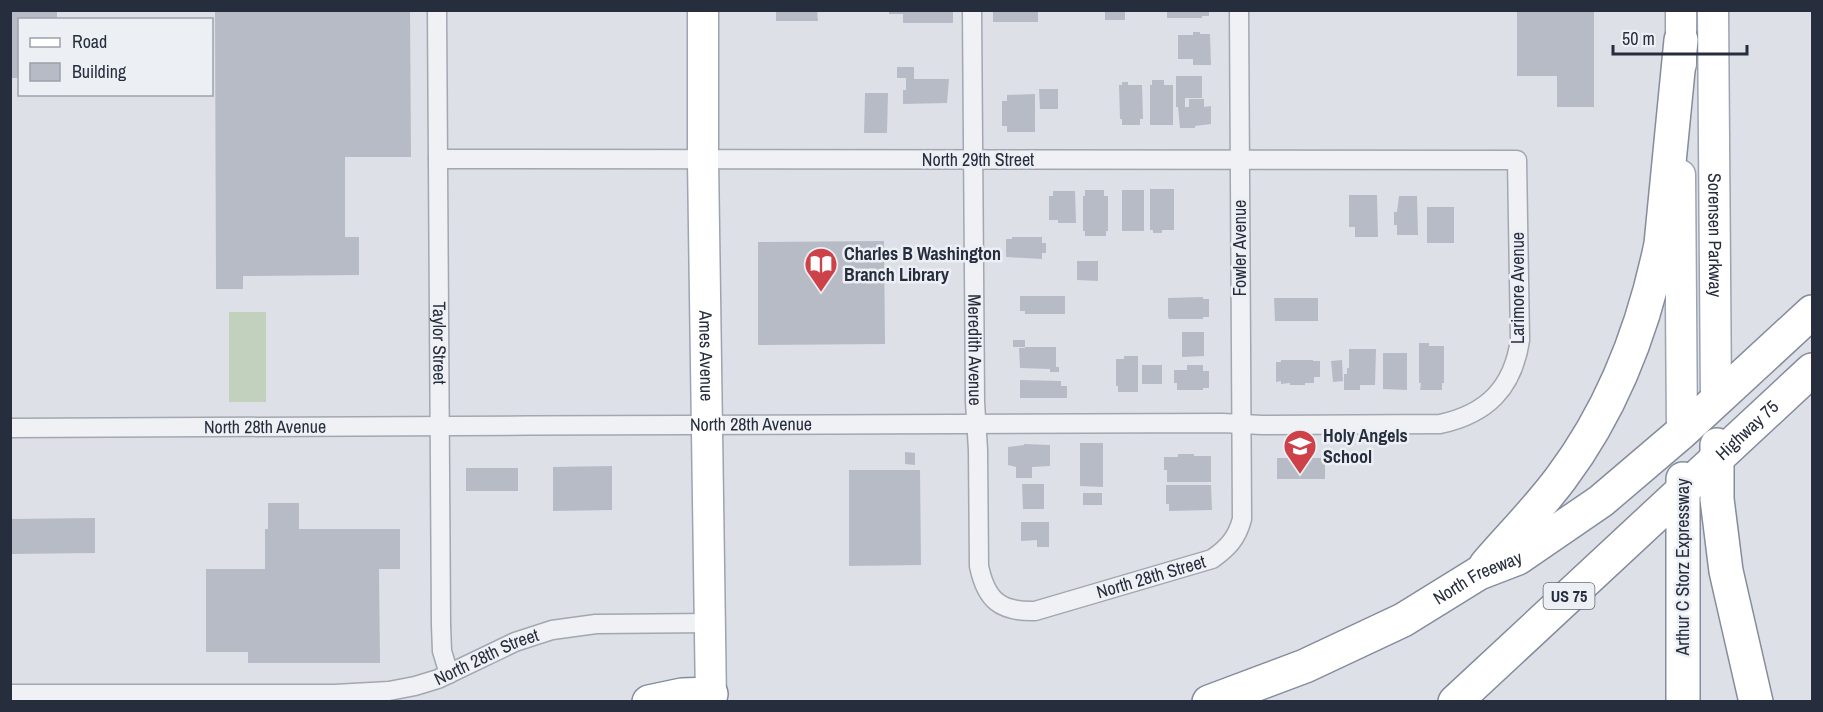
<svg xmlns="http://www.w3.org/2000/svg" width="1823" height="712" font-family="'Archivo Narrow',sans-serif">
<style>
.green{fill:#c1d1be}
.building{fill:#b7bbc6}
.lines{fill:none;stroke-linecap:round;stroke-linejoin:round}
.street-casing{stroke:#a2a7b1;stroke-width:21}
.primary-casing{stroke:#9ca3b2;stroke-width:33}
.highway-casing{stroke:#848c9d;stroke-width:36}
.street{stroke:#eff1f5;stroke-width:18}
.primary{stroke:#fff;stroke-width:30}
.highway{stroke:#fff;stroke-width:33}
.labels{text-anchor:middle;stroke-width:5;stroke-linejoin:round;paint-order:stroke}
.shield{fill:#eceff4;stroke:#616774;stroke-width:1.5}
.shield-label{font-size:16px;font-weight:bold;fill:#262d3d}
.street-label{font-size:18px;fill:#262d3d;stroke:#eceff4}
.poi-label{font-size:18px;font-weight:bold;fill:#262d3d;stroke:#eceff4;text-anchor:start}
</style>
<rect width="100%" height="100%" fill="#dde0e7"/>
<rect class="green" x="229" y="312" width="37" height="90"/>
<g class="building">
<polygon points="10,10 57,10 57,20 20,20 20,78 10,78"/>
<polygon points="215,10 410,10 411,157 345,157 345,237 359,237 359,275 243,276 243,289 216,289"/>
<polygon points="776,10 817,10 818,21 776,21"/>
<polygon points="889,10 953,10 953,23 903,23 903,14 889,14"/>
<rect x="993" y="10" width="45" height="12"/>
<rect x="1105" y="10" width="20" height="10"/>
<polygon points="1167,10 1209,10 1209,16 1202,16 1202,18 1167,18"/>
<polygon points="1517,10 1594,10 1594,107 1557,107 1557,76 1517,76"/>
<polygon points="1193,32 1200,32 1200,34 1210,34 1211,65 1193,65 1193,59 1178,59 1178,35 1193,35"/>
<polygon points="897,67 914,67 914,79 949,79 947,103 903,104 903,90 906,90 906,78 897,78"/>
<polygon points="1176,76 1202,76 1202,98 1185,98 1185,107 1189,107 1189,99 1204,99 1204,107 1211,106 1211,124 1195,126 1195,128 1180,128 1178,107 1176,107"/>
<polygon points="1152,80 1164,80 1164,85 1173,85 1173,125 1150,125 1150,85 1152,85"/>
<polygon points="1122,82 1128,82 1128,85 1142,85 1143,119 1140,119 1140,125 1122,125 1122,119 1120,119 1119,85 1122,85"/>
<polygon points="1039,89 1058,89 1058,109 1040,109"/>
<polygon points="865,93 888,93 887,133 864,133"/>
<polygon points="1035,94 1035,132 1007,132 1007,126 1002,126 1002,101 1007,101 1007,95"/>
<polygon points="1150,189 1174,189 1174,230 1162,230 1162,233 1153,233 1153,230 1150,230"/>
<polygon points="1085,190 1104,190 1104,196 1108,196 1108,231 1106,231 1106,236 1085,236 1085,231 1083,231 1083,196 1085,196"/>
<rect x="1122" y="190" width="22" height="41"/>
<polygon points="1053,191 1075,191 1076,223 1058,223 1058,220 1049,220 1049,196 1053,196"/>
<polygon points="1349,195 1377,195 1378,237 1355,237 1355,227 1349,227"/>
<polygon points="1399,196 1417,196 1418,235 1397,235 1397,225 1394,225 1394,212 1397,212"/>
<rect x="1427" y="207" width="27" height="36"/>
<polygon points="1012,237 1042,237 1042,243 1046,243 1046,253 1042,253 1042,259 1006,257 1006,239 1012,239"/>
<polygon points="884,241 885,344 758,345 758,242"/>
<polygon points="1077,261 1098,261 1098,281 1077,280"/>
<polygon points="1020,296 1065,296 1065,314 1025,314 1025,311 1020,311"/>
<polygon points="1203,297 1203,299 1209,299 1209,317 1203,317 1203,319 1169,319 1168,317 1168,298"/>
<polygon points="1274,298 1318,298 1318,321 1275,321"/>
<polygon points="1182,332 1204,332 1204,356 1182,357"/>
<rect x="1013" y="340" width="12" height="7"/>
<polygon points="1419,343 1429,343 1429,346 1444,346 1444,383 1442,383 1442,390 1420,390 1421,383 1419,383"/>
<polygon points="1025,347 1056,347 1056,367 1059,367 1059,372 1050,372 1050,369 1020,368 1019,348 1025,348"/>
<polygon points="1349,349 1376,349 1375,385 1360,385 1360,390 1344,390 1344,374 1347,374 1347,368 1349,368"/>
<polygon points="1383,353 1407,353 1407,390 1383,389"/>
<polygon points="1124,356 1138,356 1138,392 1118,392 1118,386 1116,386 1116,359 1124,359"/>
<polygon points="1281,360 1313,360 1313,361 1320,361 1320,377 1314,377 1314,383 1305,383 1305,385 1290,385 1290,383 1281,384 1281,381 1276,382 1276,362 1281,362"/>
<polygon points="1342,360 1343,381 1333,382 1331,361"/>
<rect x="1142" y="365" width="20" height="19"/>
<polygon points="1187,365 1203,365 1203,371 1209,371 1209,388 1203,388 1203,390 1177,390 1177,383 1174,383 1174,370 1187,370"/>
<polygon points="1020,380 1061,381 1061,386 1067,386 1067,398 1020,398"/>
<polygon points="1080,443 1103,443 1103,487 1080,486"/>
<polygon points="1024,444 1050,445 1050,466 1032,467 1032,478 1016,478 1016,467 1008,465 1008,447 1024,445"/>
<polygon points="905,452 915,453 915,465 905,464"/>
<polygon points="1289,452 1296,452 1297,458 1325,458 1325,479 1277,479 1277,458 1289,458"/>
<polygon points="1178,454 1194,454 1194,456 1211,456 1211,482 1167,482 1167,470 1164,470 1164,457 1178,457"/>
<polygon points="612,466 612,510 553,511 553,467"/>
<rect x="466" y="468" width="52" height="23"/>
<polygon points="849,470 920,470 921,565 849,566"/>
<polygon points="1022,484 1044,484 1044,509 1023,509"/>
<polygon points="1166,485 1211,485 1212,510 1169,511 1169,504 1166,504"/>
<rect x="1083" y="493" width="19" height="12"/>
<polygon points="268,503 299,503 299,529 400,529 400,569 379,569 380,663 248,663 248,652 206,652 206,569 265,569 265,529 268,529"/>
<polygon points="95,518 95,553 10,554 10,519"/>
<polygon points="1021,522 1049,522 1049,547 1037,547 1037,540 1021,541"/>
</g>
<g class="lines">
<g class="street-casing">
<g id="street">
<path id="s1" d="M 437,10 L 441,625 L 442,651 L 449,674"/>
<path id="s2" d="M 972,10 L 975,402 L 978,450 L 979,566 C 986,600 1000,612 1035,611 L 1212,559 C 1228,548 1237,538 1242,519 L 1239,10"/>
<path id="s3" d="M 10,428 C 414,427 818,423 1222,423 L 1262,425 L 1440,424 C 1487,414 1513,388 1520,340 L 1517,160 L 438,159"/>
<path id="s4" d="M 10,694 L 335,694 L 389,691 L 415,686 L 438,679 L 515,642 L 552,630 L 596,624 L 711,623"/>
</g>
</g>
<g class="primary-casing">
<g id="primary">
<path id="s5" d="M 703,10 L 703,160 L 711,702"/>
<path id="s6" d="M 1713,10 L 1716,401"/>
<polyline points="1681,64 1681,10"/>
<polyline points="1680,175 1682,432"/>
</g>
</g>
<g class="highway-casing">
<g id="highway">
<polyline points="1717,445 1717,499 1726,571 1756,702"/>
<polyline points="1683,479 1683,702"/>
<path d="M 1486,565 C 1511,536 1538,509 1561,478 C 1612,410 1644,327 1661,244 L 1681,40"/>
<polyline points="649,702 682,695 711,694"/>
<path id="s7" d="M 1209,702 L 1305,666 L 1403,620 L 1479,573 L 1518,558 L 1601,501 L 1682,432 L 1812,312"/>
<path id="s8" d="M 1455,702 L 1812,370"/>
</g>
</g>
<use href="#street" class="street"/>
<use href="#primary" class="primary"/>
<use href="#highway" class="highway"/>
</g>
<defs>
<g id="library-pin" transform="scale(1.725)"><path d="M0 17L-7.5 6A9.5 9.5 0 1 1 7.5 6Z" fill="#cd4149" stroke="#eceff4"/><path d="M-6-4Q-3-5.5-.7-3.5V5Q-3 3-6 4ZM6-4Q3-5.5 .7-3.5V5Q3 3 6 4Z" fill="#fff"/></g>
<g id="school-pin" transform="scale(1.725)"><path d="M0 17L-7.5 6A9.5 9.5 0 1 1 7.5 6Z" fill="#cd4149" stroke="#eceff4"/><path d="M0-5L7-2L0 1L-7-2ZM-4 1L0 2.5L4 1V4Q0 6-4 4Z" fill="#fff"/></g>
</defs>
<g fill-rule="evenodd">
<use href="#library-pin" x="821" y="264"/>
<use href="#school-pin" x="1300" y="446"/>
</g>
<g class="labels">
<rect class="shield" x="1543.5" y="583" width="51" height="26" rx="4.5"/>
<g class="shield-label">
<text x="1569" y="602">US 75</text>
</g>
<g class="street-label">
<text x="978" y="166">North 29th Street</text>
<text dy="6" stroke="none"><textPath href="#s6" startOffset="225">Sorensen Parkway</textPath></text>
<text transform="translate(1240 248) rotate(-90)" y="6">Fowler Avenue</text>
<text transform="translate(1518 288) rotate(-90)" y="6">Larimore Avenue</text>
<text dy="6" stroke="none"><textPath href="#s1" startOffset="333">Taylor Street</textPath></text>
<text dy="6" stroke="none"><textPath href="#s2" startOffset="340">Meredith Avenue</textPath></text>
<text dy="6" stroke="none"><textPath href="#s5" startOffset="346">Ames Avenue</textPath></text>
<text dy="6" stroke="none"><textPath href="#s3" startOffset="741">North 28th Avenue</textPath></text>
<text dy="6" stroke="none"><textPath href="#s3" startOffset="255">North 28th Avenue</textPath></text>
<text dy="6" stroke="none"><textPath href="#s8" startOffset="399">Highway 75</textPath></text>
<text transform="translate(1683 567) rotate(-90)" y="6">Arthur C Storz Expressway</text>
<text dy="6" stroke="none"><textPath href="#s2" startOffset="758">North 28th Street</textPath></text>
<text dy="6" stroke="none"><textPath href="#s7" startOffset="297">North Freeway</textPath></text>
<text dy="6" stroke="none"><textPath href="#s4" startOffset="483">North 28th Street</textPath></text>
</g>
<g class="poi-label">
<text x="844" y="260">Charles B Washington<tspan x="844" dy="21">Branch Library</tspan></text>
<text x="1323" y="442">Holy Angels<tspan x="1323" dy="21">School</tspan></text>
</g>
</g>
<rect width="1823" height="712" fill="none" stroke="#262d3d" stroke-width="24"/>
<rect x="18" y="18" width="195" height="78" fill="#eceff4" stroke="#9da1ab" stroke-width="1.5"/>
<rect x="30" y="38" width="30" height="9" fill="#ffffff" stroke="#9da1ab" stroke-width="1.5"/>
<text x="72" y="48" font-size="18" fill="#262d3d">Road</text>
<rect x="30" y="63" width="30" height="18" fill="#b7bbc6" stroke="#9da1ab" stroke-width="1.5"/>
<text x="72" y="78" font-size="18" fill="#262d3d">Building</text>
<path d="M1613 45v9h134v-9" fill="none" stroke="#262d3d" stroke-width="3"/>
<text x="1622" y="45" font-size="18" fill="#262d3d" stroke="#eceff4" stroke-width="4.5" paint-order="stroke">50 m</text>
</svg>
